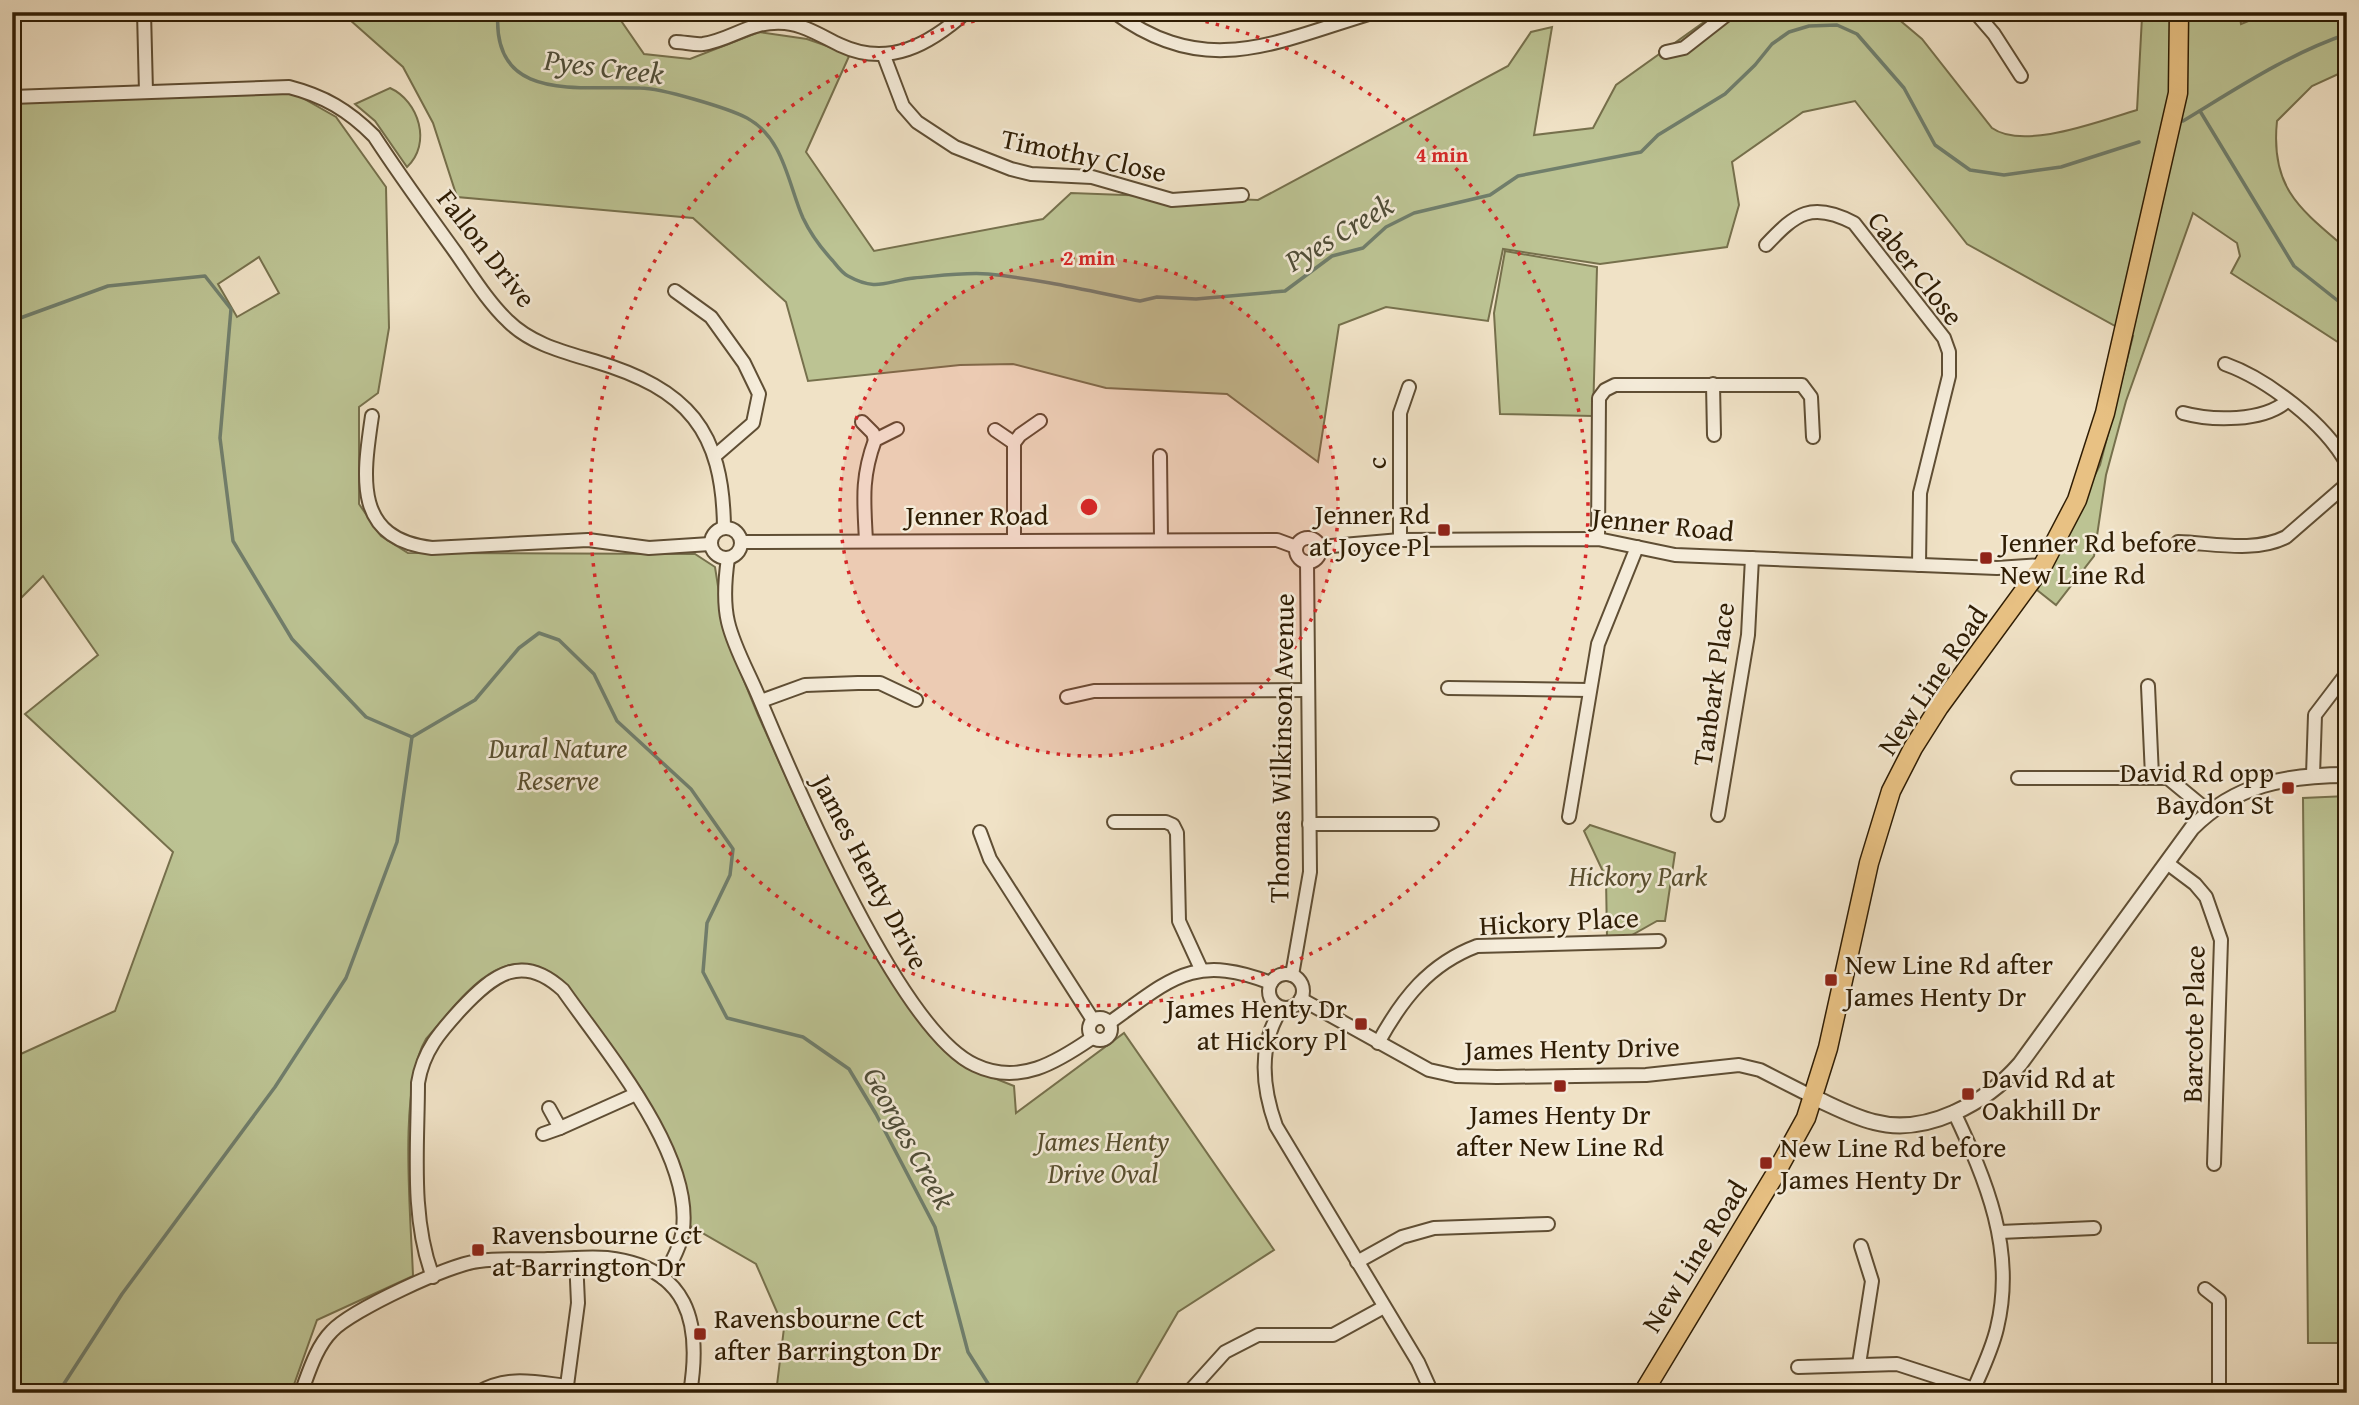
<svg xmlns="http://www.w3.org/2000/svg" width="2359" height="1405" font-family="'Gentium Book Plus',serif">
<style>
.green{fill:#bcc393;stroke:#76704c;stroke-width:2;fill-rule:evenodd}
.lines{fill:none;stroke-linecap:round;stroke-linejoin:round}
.stream{stroke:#707e6c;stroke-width:3.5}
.minor-casing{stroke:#5f4e34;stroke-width:16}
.tertiary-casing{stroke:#5f4e34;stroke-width:18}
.primary-casing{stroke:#2f1d04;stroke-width:21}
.minor{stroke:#f5ecda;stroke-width:12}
.tertiary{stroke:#f5ecda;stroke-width:14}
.primary{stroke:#e8c183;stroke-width:18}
.ring{fill:none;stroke:#d62828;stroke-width:3.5;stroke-dasharray:3.5 7}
.poi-dot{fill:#8f2418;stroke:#f5ecda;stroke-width:2.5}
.labels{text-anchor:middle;stroke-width:5;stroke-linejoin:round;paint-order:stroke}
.street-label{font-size:28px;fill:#2f1d04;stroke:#f5ecda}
.poi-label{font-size:28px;fill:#2f1d04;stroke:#f5ecda;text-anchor:start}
.park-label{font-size:28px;font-style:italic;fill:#594f2f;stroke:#f5ecda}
.water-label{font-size:30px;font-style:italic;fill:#4f4d38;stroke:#f5ecda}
.centre{fill:#d62828;stroke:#f5ecda;stroke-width:3.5}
.ring-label{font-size:21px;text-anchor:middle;font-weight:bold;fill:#d62828;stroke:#f5ecda;stroke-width:5;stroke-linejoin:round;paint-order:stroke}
</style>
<rect width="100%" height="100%" fill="#f0e2c6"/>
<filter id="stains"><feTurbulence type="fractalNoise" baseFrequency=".00286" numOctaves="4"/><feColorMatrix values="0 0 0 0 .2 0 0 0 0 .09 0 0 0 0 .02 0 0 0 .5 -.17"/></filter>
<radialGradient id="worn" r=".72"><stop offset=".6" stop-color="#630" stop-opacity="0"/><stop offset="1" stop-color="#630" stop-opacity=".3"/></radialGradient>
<g class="green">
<path d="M 341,12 L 615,12 L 644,54 L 690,59 L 759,32 L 807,39 L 850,54 L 806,152 L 874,251 L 1043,219 L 1071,193 L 1258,200 L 1508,66 L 1531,32 L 1552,27 L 1534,135 L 1593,128 L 1616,85 L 1718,12 L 1890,12 L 1922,39 L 1992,128 C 2024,151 2102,120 2137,110 L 2142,17 L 2130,12 L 2239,12 L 2241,24 L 2270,12 L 2347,12 L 2347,70 L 2312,86 L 2277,121 C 2270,188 2300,209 2347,249 L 2347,348 L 2231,273 L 2240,256 L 2237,243 L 2193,213 L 2126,401 L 2106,475 L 2094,556 L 2056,605 L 2037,590 L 2100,465 L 2133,336 L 1967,244 L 1855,101 L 1803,112 L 1732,162 L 1739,205 L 1727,247 L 1600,264 L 1503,249 L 1488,321 L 1386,307 L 1339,325 L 1318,462 L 1227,394 L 1106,388 L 1013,364 L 960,365 L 808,381 L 786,302 L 693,218 L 457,197 L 433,123 L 403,67 Z"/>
<path d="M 390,88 C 419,101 432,144 407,167 L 375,121 L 355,104 Z"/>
<path d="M 292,92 L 336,117 L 386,187 L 389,328 L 378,393 L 359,407 L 359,504 L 381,536 L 408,553 L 695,554 L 715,567 L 726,637 L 758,715 L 808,826 L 878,957 L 929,1033 L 961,1065 L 1014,1086 L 1016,1113 L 1124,1033 L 1274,1250 L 1178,1312 L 1131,1393 L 776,1393 L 784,1328 L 756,1264 L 687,1224 L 660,1122 L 567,985 C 506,929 464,996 426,1039 C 398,1086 411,1218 413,1276 L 317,1320 L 291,1393 L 12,1393 L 12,1058 L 115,1011 L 173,852 L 25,714 L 98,655 L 43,576 L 12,607 L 12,102 ZM 259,257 L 279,293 L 237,317 L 218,284 Z"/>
<polygon points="1505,251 1597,267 1593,416 1500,414 1494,313"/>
<polygon points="2347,796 2347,1343 2308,1343 2303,798"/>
<polygon points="1590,825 1675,853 1665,921 1657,921 1632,935 1607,938 1606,878 1584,831"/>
</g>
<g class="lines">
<g class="stream">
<path d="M 498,12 C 491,104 580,85 640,88 C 661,88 728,108 747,118 C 784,138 788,184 803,218 C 811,235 820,247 833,261 C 837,266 842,273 848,276 C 877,292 886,281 914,278 C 938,276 965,272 988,274 C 1039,279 1090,291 1140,301 L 1157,297 L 1196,299 L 1285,291 L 1332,256 L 1363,248 L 1386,227 L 1414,213 L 1490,195 L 1518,176 L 1641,152 L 1658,135 L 1725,94 L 1755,65 L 1772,44 L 1789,32 L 1809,26 L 1837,25 L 1857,34 L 1904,88 L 1935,145 L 1970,170 L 2004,175 L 2061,167 L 2139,142"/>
<polyline points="2200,111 2294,266 2347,308"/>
<path d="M 2183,121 C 2236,89 2288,54 2347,34"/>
<polyline points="12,321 108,286 205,276 231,309 220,438 233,541 292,639 366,717 412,737 475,700 519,648 539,633 559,640 594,674 617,721 691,789 733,849 730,875 707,923 703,972 727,1018 803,1037 849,1069 876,1114 935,1227 968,1352 994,1393"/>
<polyline points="58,1393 122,1294 275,1087 346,978 397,842 412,737"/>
</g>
<g class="minor-casing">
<g id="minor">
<polyline points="144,12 146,92"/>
<path d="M 1114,12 C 1207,81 1277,41 1375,12"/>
<polyline points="1975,12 1994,34 2021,76"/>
<path d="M 676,42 C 684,42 694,45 703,44 C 732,40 750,20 785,23 C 805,25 823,37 840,45 C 889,68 930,44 966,12"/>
<polyline points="1666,52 1684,48 1730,12"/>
<polyline points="884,56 903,106 917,122 955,147 1011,169 1031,174 1092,177 1172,200 1242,195"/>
<path d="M 12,97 L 289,87 C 324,96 348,110 374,136 C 400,176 428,214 456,253 C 472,276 488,302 508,321 C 531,344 564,352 594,361 C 688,389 723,430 724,528"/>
<path d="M 1766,245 C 1796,213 1812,201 1854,223 L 1944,338 L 1949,352 L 1949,376 L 1920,493 L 1919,565"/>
<polyline points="675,291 711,317 744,363 759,394 753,423 716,455"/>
<path d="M 2225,364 C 2267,379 2325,423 2347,464"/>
<polyline points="1713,384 1714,435"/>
<path d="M 2183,413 C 2212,421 2263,422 2287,401"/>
<path d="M 372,416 C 363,477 353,539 432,548 L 588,540 L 649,548 L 710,544"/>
<polyline points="862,422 873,433 875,440"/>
<polyline points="995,430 1014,443"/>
<polyline points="1160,456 1161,539"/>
<circle cx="726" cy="543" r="15"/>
<circle cx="1308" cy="550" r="12"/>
<polyline points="1014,539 1014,443 1020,435 1040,421"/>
<polyline points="1598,539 1599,398 1605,390 1615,385 1802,385 1811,397 1813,437"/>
<polyline points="1400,540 1400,413 1409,387"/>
<path d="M 866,541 C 864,501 861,478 875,440 L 897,429"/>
<polyline points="741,542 1277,540 1296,547"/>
<path d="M 2178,542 C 2213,543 2254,553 2286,537 L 2347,484"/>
<polyline points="1320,547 1400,540 1598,539 1675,555 1997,568 2043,565"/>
<path d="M 728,558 C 725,579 723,601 728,622 C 734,648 750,675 760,700 C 794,781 900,1031 975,1065 C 1019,1086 1057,1062 1092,1038"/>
<polyline points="2148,686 2152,776"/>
<polyline points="1448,688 1589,690"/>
<polyline points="1067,697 1094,691 1308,690"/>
<polyline points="761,701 805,685 858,683 880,683 916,700"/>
<polyline points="2313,775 2315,715 2347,673"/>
<polyline points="2018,778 2168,778 2208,811"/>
<polyline points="1718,815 1748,635 1752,558"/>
<polyline points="1569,817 1598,644 1637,547"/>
<polyline points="1114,822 1166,822 1173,825 1177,833 1179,921 1201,969"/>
<polyline points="1309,824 1432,824"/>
<polyline points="980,832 990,859 1093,1020"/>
<polyline points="2167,863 2195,884 2206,897 2221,940 2214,1164"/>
<circle cx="1286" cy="991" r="17"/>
<polyline points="1292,975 1310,872 1307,562"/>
<polyline points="1301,999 1429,1070 1456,1076 1497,1077 1646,1075 1739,1065 1760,1070 1813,1097"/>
<path d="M 1282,1008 C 1258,1044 1262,1087 1276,1126 L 1418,1362 L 1432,1393"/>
<circle cx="1100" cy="1029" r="11"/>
<path d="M 1109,1023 C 1171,979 1193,953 1271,983"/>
<path d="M 1378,1043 C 1402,999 1429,964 1477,946 L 1659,941"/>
<polyline points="549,1108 560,1128 636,1094"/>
<path d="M 1954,1112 C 1986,1180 2016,1250 1997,1328 C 1992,1350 1981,1372 1972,1393"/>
<polyline points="543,1134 560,1128"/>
<polyline points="2000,1232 2094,1228"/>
<polyline points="1357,1262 1402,1237 1434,1228 1548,1224"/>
<path d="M 433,1277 C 410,1217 418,1146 418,1083 C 423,1051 440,1032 461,1009 C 493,975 522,952 563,990 C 605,1050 692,1152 683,1229 C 681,1246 671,1263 663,1278"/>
<polyline points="2205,1289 2219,1300 2219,1393"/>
<polyline points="1859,1364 1872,1281 1861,1246"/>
<polyline points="1798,1367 1897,1364 1974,1389"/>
<path d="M 301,1393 C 309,1372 316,1347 332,1331 C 352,1310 450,1264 479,1261 C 502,1258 526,1260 548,1259 C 567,1259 588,1256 607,1258 C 688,1267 702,1322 690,1393"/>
<path d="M 477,1393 C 508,1375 534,1382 567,1386"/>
<polyline points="566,1393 578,1303 576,1258"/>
<polyline points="1188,1393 1225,1352 1258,1335 1333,1335 1384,1307"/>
</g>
</g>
<g class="tertiary-casing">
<path id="tertiary" d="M 1813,1097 C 1833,1106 1853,1117 1874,1122 C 1926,1136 1986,1103 2020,1064 L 2192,828 C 2236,784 2286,775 2347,775"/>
</g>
<g class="primary-casing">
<polyline id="primary" points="1643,1393 1773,1178 1806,1118 1828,1048 1869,863 1891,791 1913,748 1939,707 2043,565 2077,500 2105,413 2178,93 2179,12"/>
</g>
<use href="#minor" class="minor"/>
<use href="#tertiary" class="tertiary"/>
<use href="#primary" class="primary"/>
</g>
<circle cx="1089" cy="507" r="249" fill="#d62828" fill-opacity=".12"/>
<g class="ring">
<circle cx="1089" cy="507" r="249"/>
<path d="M1154 12A499 499 0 1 1 1024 12"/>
</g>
<g class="poi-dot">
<rect x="1437" y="523" width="14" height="14" rx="3.5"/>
<rect x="1979" y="551" width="14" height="14" rx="3.5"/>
<rect x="2281" y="781" width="14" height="14" rx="3.5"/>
<rect x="1824" y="973" width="14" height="14" rx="3.5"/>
<rect x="1354" y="1017" width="14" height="14" rx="3.5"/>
<rect x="1553" y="1079" width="14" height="14" rx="3.5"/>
<rect x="1961" y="1087" width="14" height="14" rx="3.5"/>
<rect x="1759" y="1156" width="14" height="14" rx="3.5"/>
<rect x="471" y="1243" width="14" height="14" rx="3.5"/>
<rect x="693" y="1327" width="14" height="14" rx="3.5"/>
</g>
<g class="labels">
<g class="street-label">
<text transform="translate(1084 155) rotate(12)" y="10">Timothy Close</text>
<text transform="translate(487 248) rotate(52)" y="10">Fallon Drive</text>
<text transform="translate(1916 268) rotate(52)" y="10">Caber Close</text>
<text transform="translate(1376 463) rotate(-90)" y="10">c</text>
<text x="977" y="525">Jenner Road</text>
<text transform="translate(1663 524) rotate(6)" y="10">Jenner Road</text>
<text transform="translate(1932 680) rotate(-56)" y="10">New Line Road</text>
<text transform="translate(1713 684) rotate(-82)" y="10">Tanbark Place</text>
<text transform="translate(1281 748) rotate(-89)" y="10">Thomas Wilkinson Avenue</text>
<text transform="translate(871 872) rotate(62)" y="10">James Henty Drive</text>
<text transform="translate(1559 921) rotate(-3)" y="10">Hickory Place</text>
<text transform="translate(2193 1024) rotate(-89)" y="10">Barcote Place</text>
<text transform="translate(1572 1048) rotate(-1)" y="10">James Henty Drive</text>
<text transform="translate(1694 1256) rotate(-58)" y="10">New Line Road</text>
</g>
<g class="poi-label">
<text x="1430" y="524" text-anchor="end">Jenner Rd<tspan x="1430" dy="32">at Joyce Pl</tspan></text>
<text x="2000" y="552">Jenner Rd before<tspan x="2000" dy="32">New Line Rd</tspan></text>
<text x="2274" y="782" text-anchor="end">David Rd opp<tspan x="2274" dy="32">Baydon St</tspan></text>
<text x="1845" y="974">New Line Rd after<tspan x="1845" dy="32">James Henty Dr</tspan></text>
<text x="1347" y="1018" text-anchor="end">James Henty Dr<tspan x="1347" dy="32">at Hickory Pl</tspan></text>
<text x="1982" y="1088">David Rd at<tspan x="1982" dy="32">Oakhill Dr</tspan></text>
<text x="1560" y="1124" text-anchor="middle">James Henty Dr<tspan x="1560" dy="32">after New Line Rd</tspan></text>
<text x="1780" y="1157">New Line Rd before<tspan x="1780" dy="32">James Henty Dr</tspan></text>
<text x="492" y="1244">Ravensbourne Cct<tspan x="492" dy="32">at Barrington Dr</tspan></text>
<text x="714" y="1328">Ravensbourne Cct<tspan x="714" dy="32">after Barrington Dr</tspan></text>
</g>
<g class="park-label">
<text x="558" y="758">Dural Nature<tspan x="558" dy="32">Reserve</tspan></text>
<text x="1638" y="886">Hickory Park</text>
<text x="1103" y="1151">James Henty<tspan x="1103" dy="32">Drive Oval</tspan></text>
</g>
<g class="water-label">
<text transform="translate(604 67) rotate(7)" y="10">Pyes Creek</text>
<text transform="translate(1339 233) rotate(-31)" y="10">Pyes Creek</text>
<text transform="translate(909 1138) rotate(61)" y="10">Georges Creek</text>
</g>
</g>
<circle cx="1089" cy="507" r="10" class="centre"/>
<g class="ring-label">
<text x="1442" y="162">4 min</text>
<text x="1089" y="265">2 min</text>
</g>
<rect width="2359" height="1405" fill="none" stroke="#f0e2c6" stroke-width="42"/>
<rect x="14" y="14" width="2331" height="1377" fill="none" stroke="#2f1d04" stroke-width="3.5"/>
<rect x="21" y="21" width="2317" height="1363" fill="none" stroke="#2f1d04" stroke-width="2"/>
<rect width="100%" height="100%" filter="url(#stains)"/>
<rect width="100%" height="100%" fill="url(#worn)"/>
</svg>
